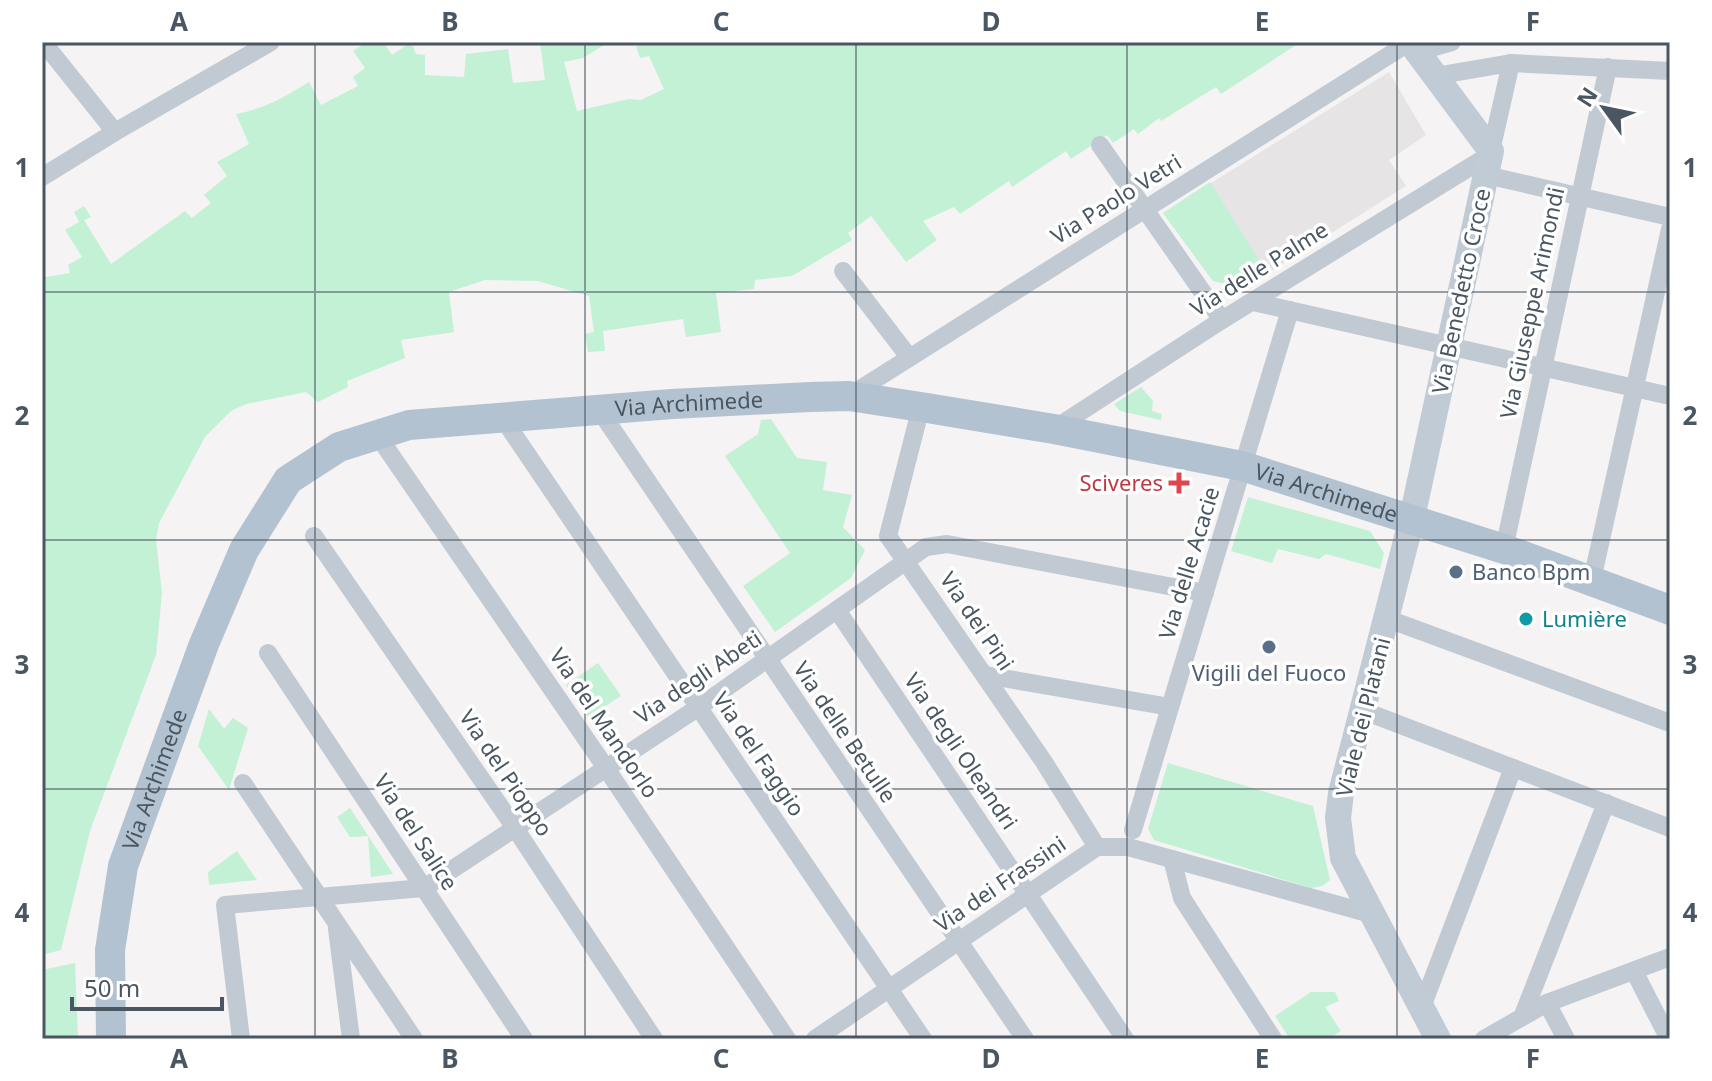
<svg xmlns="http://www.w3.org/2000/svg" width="1712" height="1081" font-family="'Noto Sans',sans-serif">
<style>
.education{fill:#e6e4e5}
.green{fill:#c3f1d5}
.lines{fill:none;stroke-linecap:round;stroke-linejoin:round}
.street{stroke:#c1cad2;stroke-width:18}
.secondary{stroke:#c1cbd6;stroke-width:26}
.primary{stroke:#b3c2d1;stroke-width:30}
.grid{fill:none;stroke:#4a5661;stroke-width:2;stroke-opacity:0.55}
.health-dot{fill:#e0444e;stroke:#fff;stroke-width:3}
.service-dot{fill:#5c6f8a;stroke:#fff;stroke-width:3}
.culture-dot{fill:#0f9aa8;stroke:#fff;stroke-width:3}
.labels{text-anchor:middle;stroke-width:7;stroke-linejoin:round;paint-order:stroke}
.street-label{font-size:22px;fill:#4a5661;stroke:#fff}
.health-label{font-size:22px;fill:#be3a42;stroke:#fff;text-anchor:end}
.service-label{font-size:22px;fill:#4e5e75;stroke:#fff;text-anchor:start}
.culture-label{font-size:22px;fill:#0d838f;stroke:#fff;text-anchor:start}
.neatline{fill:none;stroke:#4a5661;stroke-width:3}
.grid-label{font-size:26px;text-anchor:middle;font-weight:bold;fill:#4a5661}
</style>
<rect width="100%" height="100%" fill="#f5f3f3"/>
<polygon class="education" points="1389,72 1426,135 1389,160 1406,186 1244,288 1213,281 1163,213"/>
<g class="green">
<path d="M 367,42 L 383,42 L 392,55 L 411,42 L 416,54 L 425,55 L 425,75 L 464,77 L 466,54 L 508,49 L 513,83 L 545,80 L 540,42 L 609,42 L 583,58 L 564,62 L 577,111 L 629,99 L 641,100 L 664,89 L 649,56 L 640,58 L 636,47 L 643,42 L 1299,43 L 1221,94 L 1216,87 L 1161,121 L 1159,118 L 1138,134 L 1134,129 L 1113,143 L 1107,135 L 1071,159 L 1066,151 L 1012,187 L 1009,181 L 960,214 L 954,207 L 923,221 L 937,240 L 906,262 L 871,216 L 848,233 L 852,240 L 792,276 L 755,280 L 754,289 L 716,293 L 721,332 L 686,337 L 683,319 L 603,331 L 605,351 L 588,352 L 585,334 L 594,332 L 589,296 L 538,281 L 485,280 L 449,292 L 454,332 L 401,340 L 405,358 L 347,381 L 348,387 L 318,402 L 306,392 L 246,404 L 231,411 L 205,437 L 159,523 L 156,540 L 162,593 L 156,655 L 90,831 L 61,950 L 42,955 L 42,270 L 46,277 L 70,273 L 68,265 L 82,257 L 65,230 L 79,222 L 74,212 L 84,206 L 91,217 L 84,220 L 111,264 L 185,211 L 192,218 L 211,203 L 204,195 L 227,176 L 217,162 L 249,144 L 236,114 C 264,109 285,97 309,82 L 321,105 L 358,86 L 353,77 L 365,68 L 353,51 Z"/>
<polygon points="1210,182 1267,273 1244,288 1213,281 1163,213"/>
<polygon points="1141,387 1153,401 1152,411 1162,414 1161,420 1120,411 1114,404"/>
<polygon points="771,419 797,458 827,462 823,490 852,495 843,527 865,550 851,578 775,632 743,586 790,553 725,456 758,434 761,420"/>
<polygon points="1248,497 1370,531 1384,553 1380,569 1326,554 1319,559 1278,549 1272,563 1231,551"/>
<polygon points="598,663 621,696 588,717 566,685"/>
<polygon points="209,709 224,729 233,718 248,728 229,790 198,746"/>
<polygon points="1168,763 1313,806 1330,880 1322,886 1311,888 1154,840 1148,829"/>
<polygon points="350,808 393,874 371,877 368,836 350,837 337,817"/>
<polygon points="237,851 257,880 209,885 208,872"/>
<polygon points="75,963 78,1039 42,1039 42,970"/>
<polygon points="1311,992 1335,992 1339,1001 1325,1007 1341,1031 1333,1036 1334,1039 1290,1039 1275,1016"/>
</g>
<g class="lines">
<g class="street">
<polyline points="43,42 115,132"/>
<polyline points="1417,52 1452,42"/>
<polyline points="1435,76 1511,63 1670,71"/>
<polyline points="1100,145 1222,320"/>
<polyline points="1491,151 1511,63"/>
<polyline points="1486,175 1670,217"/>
<polyline points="42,177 115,132 271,42"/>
<polyline points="843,271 909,357"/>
<polyline points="1253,302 1670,396"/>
<polyline points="849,396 1410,42"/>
<polyline points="921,407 888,536 1044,762 1097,847"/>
<polyline points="600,411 1025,1039"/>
<polyline points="502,417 923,1039"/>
<polyline points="1054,429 1222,320 1491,154"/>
<polyline points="378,436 606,768 787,1039"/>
<polyline points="314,536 515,828 654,1039"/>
<polyline points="1504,549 1608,67"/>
<polyline points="1592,580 1670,229"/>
<polyline points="837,610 1125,1039"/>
<polyline points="1388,619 1670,723"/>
<polyline points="268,653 524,1039"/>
<polyline points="985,675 1170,707"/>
<polyline points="1364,711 1670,828"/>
<polyline points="243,783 414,1039"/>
<polyline points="1133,830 1290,310"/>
<polyline points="1172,859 1182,898 1273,1039"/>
<polyline points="337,929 351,1039"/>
<polyline points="1634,971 1669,1039"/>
<polyline points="1547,1003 1566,1039"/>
<polyline points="1422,1007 1513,768"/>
<polyline points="1523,1015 1606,803"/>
<polyline points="241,1039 225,905 424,888 699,707 926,547 947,544 1205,593"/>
<polyline points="815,1039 1097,847 1128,847 1371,914"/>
<polyline points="1484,1039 1547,1003 1670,957"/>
</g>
<polyline class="secondary" points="1410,42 1491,151 1412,518 1341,793 1338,818 1343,858 1438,1039"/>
<path class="primary" id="s1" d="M 111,1039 L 110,950 L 123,866 L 204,644 L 244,550 L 288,480 L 339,447 L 409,425 L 672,404 L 810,397 L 849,396 L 921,407 L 1054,429 L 1242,466 L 1504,549 L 1670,610"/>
</g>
<path class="grid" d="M 315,42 L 315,1039M 585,42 L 585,1039M 856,42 L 856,1039M 1127,42 L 1127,1039M 1397,42 L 1397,1039M 42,292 L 1670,292M 42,540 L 1670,540M 42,789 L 1670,789"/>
<path class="health-dot" d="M1175 471h8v8h8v8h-8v8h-8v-8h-8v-8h8z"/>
<g class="service-dot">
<circle cx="1456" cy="572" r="8"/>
<circle cx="1269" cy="647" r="8"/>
</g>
<circle class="culture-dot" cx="1526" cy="619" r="8"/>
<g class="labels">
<g class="street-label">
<text transform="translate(1116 199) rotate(-32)" y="8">Via Paolo Vetri</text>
<text transform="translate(1259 269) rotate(-32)" y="8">Via delle Palme</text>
<text transform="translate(1461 291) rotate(-78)" y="8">Via Benedetto Croce</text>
<text transform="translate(1532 303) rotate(-78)" y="8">Via Giuseppe Arimondi</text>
<text dy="8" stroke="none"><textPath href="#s1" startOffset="1010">Via Archimede</textPath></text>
<text dy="8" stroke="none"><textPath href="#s1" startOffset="1658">Via Archimede</textPath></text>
<text transform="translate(1189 563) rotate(-73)" y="8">Via delle Acacie</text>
<text transform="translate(977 621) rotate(56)" y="8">Via dei Pini</text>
<text transform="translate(698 677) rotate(-34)" y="8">Via degli Abeti</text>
<text transform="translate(1363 717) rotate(-76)" y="8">Viale dei Platani</text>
<text transform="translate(604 723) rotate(56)" y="8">Via del Mandorlo</text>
<text transform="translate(845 732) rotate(56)" y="8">Via delle Betulle</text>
<text transform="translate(961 751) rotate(56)" y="8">Via degli Oleandri</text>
<text transform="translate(759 754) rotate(56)" y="8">Via del Faggio</text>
<text transform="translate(506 773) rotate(56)" y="8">Via del Pioppo</text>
<text dy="8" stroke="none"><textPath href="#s1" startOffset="266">Via Archimede</textPath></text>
<text transform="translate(416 832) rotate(57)" y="8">Via del Salice</text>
<text transform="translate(1000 884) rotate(-34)" y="8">Via dei Frassini</text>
</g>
<g class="health-label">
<text x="1163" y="491">Sciveres</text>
</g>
<g class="service-label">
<text x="1472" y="580">Banco Bpm</text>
<text x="1269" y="681" text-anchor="middle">Vigili del Fuoco</text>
</g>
<g class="culture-label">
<text x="1542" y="627">Lumière</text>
</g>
</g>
<rect width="1712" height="1081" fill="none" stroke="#ffffff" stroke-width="88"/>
<g transform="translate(1604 108) rotate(303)" stroke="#ffffff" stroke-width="6" paint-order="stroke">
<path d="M0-6L14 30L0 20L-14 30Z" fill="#4a5661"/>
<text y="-12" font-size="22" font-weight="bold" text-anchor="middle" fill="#4a5661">N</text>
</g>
<path d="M72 997v12h150v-12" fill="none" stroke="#4a5661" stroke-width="4"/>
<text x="84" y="997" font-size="24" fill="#4a5661" stroke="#ffffff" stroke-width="6" paint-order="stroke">50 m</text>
<rect x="44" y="44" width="1624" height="993" class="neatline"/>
<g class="grid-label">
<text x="179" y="31">A</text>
<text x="450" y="31">B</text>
<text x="721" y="31">C</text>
<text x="991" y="31">D</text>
<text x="1262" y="31">E</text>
<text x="1533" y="31">F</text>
<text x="22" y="177">1</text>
<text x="1690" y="177">1</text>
<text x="22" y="425">2</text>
<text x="1690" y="425">2</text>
<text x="22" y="674">3</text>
<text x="1690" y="674">3</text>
<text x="22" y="922">4</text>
<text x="1690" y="922">4</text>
<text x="179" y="1068">A</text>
<text x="450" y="1068">B</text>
<text x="721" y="1068">C</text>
<text x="991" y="1068">D</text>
<text x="1262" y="1068">E</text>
<text x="1533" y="1068">F</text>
</g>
</svg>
